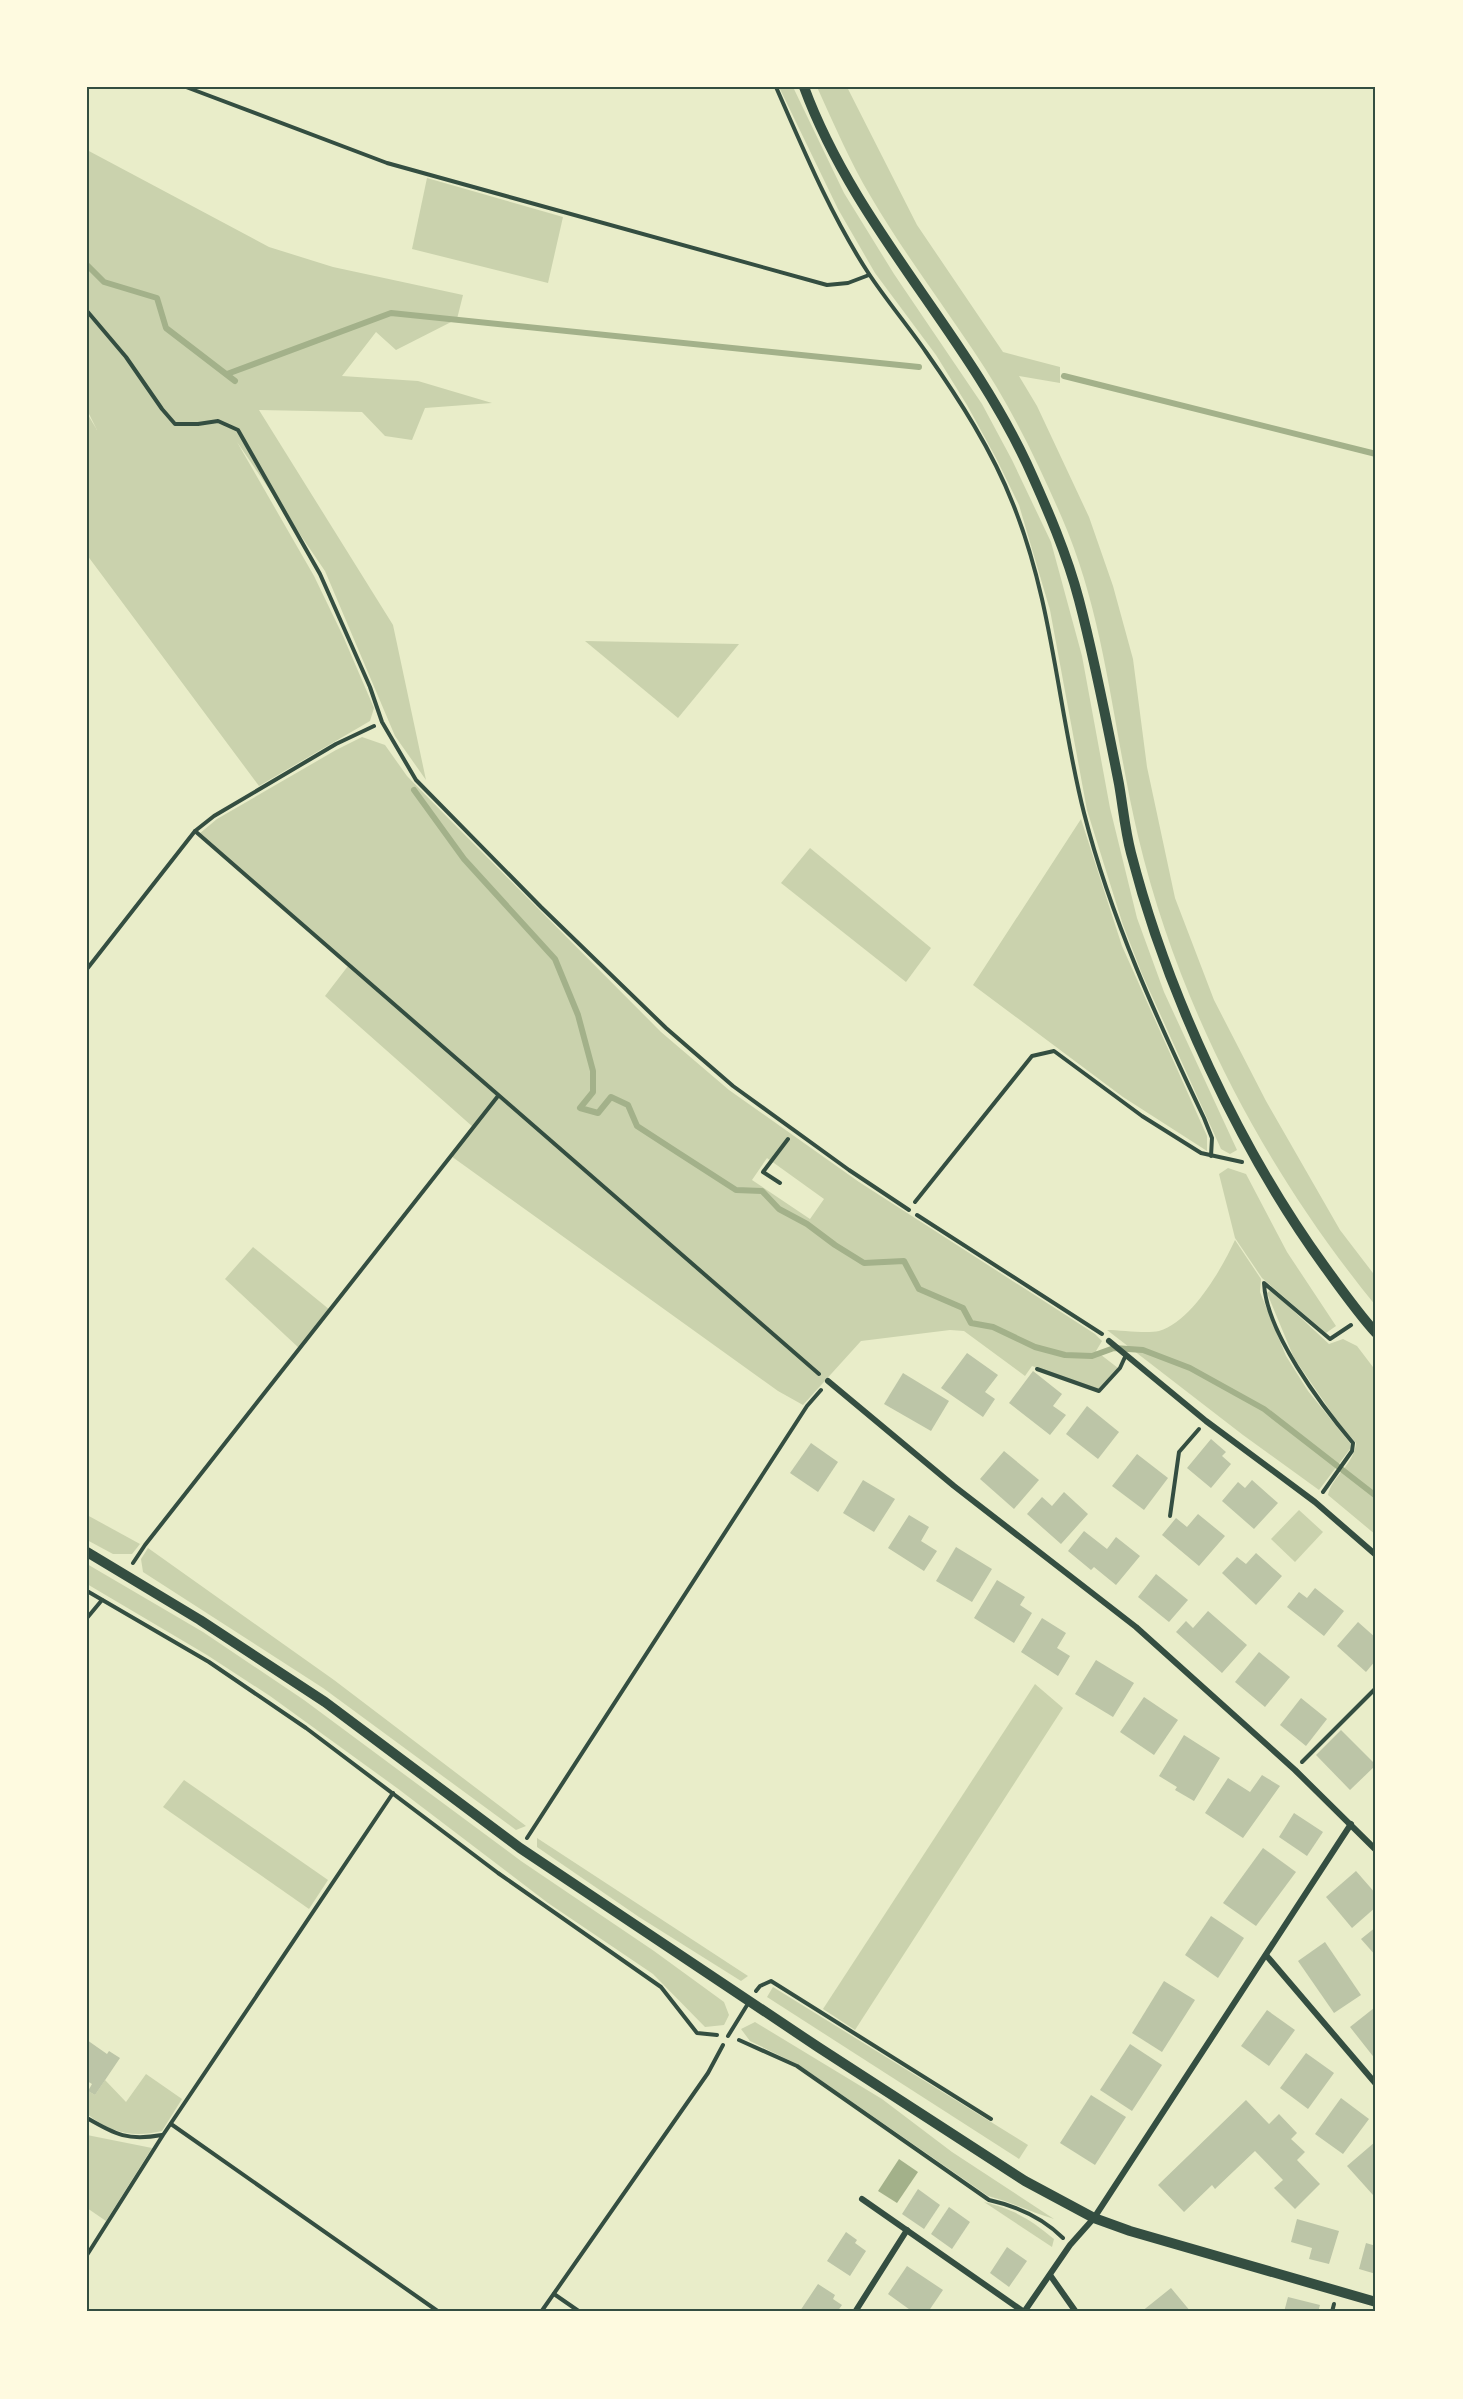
<svg xmlns="http://www.w3.org/2000/svg" width="1463" height="2399" font-family="Overpass,sans-serif">
<style>
.green{fill:#cad2ad;fill-rule:evenodd}
.water{fill:#a3b18a}
.lines{fill:none;stroke-linecap:round;stroke-linejoin:round}
.stream{stroke:#a3b18a;stroke-width:6}
.building{fill:#bcc5a7}
.path{stroke:#344e41;stroke-width:4}
.service{stroke:#344e41;stroke-width:4}
.minor{stroke:#344e41;stroke-width:6}
.tertiary{stroke:#344e41;stroke-width:10}
.neatline{fill:none;stroke:#344e41;stroke-width:2}
</style>
<rect width="100%" height="100%" fill="#e9edc9"/>
<g class="green">
<polygon points="779,87 793,87 844,193 894,274 982,404 1012,460 1051,542 1082,656 1110,808 1137,918 1164,992 1237,1150 1230,1154 1221,1149 1142,974 1123,925 1087,810 1050,610 1019,505 996,458 967,405 936,355 875,273 838,209"/>
<path d="M 817,87 L 847,87 L 917,225 L 1003,352 L 1060,367 L 1060,383 L 1019,376 L 1037,406 L 1089,517 L 1113,586 L 1133,659 L 1147,767 L 1175,898 L 1214,1000 L 1266,1101 L 1340,1230 L 1376,1277 L 1376,1306 C 1265,1170 1179,1008 1138,836 C 1113,730 1106,619 1062,518 C 1037,460 1009,403 973,350 C 939,299 902,250 871,197 C 850,162 834,124 817,87 Z"/>
<polygon points="87,150 269,247 333,267 463,295 457,319 396,350 376,332 342,376 418,381 492,403 425,408 412,440 385,436 362,412 259,410 393,625 426,780 395,736 325,571 237,442 314,576 343,636 374,708 370,721 259,786 87,555 87,413 97,430 87,410"/>
<polygon points="427,178 563,217 548,283 412,249"/>
<polygon points="585,641 739,644 678,718"/>
<path d="M 362,737 L 385,745 L 407,776 L 449,819 L 661,1032 L 729,1090 L 859,1182 L 1095,1334 L 1102,1341 L 1096,1351 L 1118,1368 L 1099,1390 L 1032,1366 L 1025,1376 L 964,1331 L 950,1330 L 861,1341 L 803,1405 L 778,1391 L 451,1156 L 473,1127 L 325,996 L 348,966 L 199,834 L 217,819 L 336,750 ZM 767,1158 L 824,1199 L 810,1219 L 752,1180 Z"/>
<polygon points="1081,819 1122,946 1207,1136 1207,1151 1123,1097 973,985"/>
<polygon points="810,848 931,948 906,982 781,883"/>
<polygon points="1228,1168 1246,1174 1287,1252 1336,1326 1326,1333 1262,1278 1235,1238 1219,1174"/>
<path d="M 1235,1240 L 1261,1279 L 1260,1292 L 1286,1356 L 1308,1391 L 1350,1443 L 1350,1449 L 1319,1490 L 1243,1435 L 1107,1330 C 1121,1330 1146,1334 1159,1331 C 1192,1321 1221,1270 1235,1240 Z"/>
<polygon points="253,1247 330,1310 300,1349 225,1279"/>
<path d="M 1271,1290 L 1329,1344 L 1343,1339 L 1357,1346 L 1376,1371 L 1376,1535 L 1328,1495 C 1332,1476 1354,1465 1356,1443 L 1336,1419 L 1294,1358 L 1267,1293 Z"/>
<polygon points="1299,1510 1323,1532 1295,1562 1271,1539"/>
<polygon points="87,1515 140,1544 132,1554 113,1554 87,1540"/>
<polygon points="148,1548 334,1680 526,1826 516,1830 323,1688 143,1572 141,1559"/>
<polygon points="87,1564 203,1632 304,1700 521,1861 654,1951 724,2002 729,2015 724,2025 705,2027 653,1974 548,1903 397,1788 270,1696 207,1655 87,1584"/>
<polygon points="1035,1684 1063,1708 855,2030 823,2009"/>
<polygon points="184,1780 328,1880 309,1909 163,1807"/>
<polygon points="537,1838 748,1976 741,1981 639,1917 537,1847"/>
<polygon points="773,1987 1028,2145 1019,2159 767,1997"/>
<path d="M 755,2022 L 882,2099 L 952,2152 L 1054,2219 C 1031,2212 1011,2202 988,2196 L 799,2065 L 750,2041 L 741,2029 Z"/>
<path d="M 146,2074 L 182,2099 L 162,2131 C 133,2138 111,2133 87,2114 L 88,2091 L 95,2095 L 105,2080 L 126,2102 Z"/>
<polygon points="87,2135 152,2148 106,2221 87,2208"/>
<path d="M 984,2202 C 1015,2210 1030,2219 1054,2239 L 1052,2247 Z"/>
</g>
<polygon class="water" points="899,2159 918,2172 897,2203 878,2191"/>
<g class="lines">
<g class="stream">
<polyline points="87,265 104,282 157,298 166,328 235,381"/>
<polyline points="227,374 391,313 919,367"/>
<polyline points="1064,376 1376,454"/>
<polyline points="414,790 464,859 555,959 578,1015 593,1071 593,1092 580,1108 598,1113 611,1097 628,1105 637,1126 677,1152 736,1190 762,1191 779,1209 807,1224 835,1245 864,1263 904,1261 919,1289 963,1308 971,1323 993,1327 1035,1347 1065,1355 1092,1356 1114,1348 1143,1350 1190,1368 1264,1409 1376,1496"/>
</g>
</g>
<g class="building">
<polygon points="967,1353 998,1375 985,1392 995,1399 983,1417 941,1388"/>
<polygon points="1033,1371 1062,1394 1053,1406 1066,1415 1050,1435 1009,1403"/>
<polygon points="903,1373 949,1401 931,1431 884,1404"/>
<polygon points="1087,1406 1119,1432 1098,1459 1066,1434"/>
<polygon points="1211,1439 1226,1452 1222,1456 1231,1464 1211,1488 1187,1468"/>
<polygon points="811,1443 838,1462 818,1492 790,1473"/>
<polygon points="1004,1451 1039,1480 1014,1509 980,1479"/>
<polygon points="1137,1454 1168,1478 1144,1510 1112,1486"/>
<polygon points="863,1480 895,1499 874,1532 843,1513"/>
<polygon points="1252,1480 1278,1503 1254,1529 1222,1501 1238,1482 1245,1488"/>
<polygon points="1064,1492 1088,1514 1061,1544 1027,1514 1042,1497 1052,1506"/>
<polygon points="1198,1514 1225,1536 1199,1566 1162,1535 1176,1518 1187,1527"/>
<polygon points="909,1515 929,1527 921,1541 937,1551 924,1571 888,1548"/>
<polygon points="1084,1531 1107,1549 1116,1537 1140,1556 1116,1585 1094,1567 1091,1570 1068,1551"/>
<polygon points="956,1547 992,1569 972,1602 936,1581"/>
<polygon points="1256,1553 1282,1576 1256,1605 1222,1573 1237,1557 1246,1564"/>
<polygon points="1156,1574 1188,1600 1169,1622 1138,1597"/>
<polygon points="997,1580 1025,1597 1020,1605 1032,1613 1014,1643 974,1618"/>
<polygon points="1315,1588 1344,1611 1324,1636 1287,1607 1299,1592 1307,1598"/>
<polygon points="1208,1611 1247,1645 1222,1673 1176,1632 1186,1621 1193,1628"/>
<polygon points="1042,1618 1066,1633 1057,1648 1070,1656 1058,1676 1021,1652"/>
<polygon points="1358,1622 1376,1638 1376,1660 1366,1672 1337,1646"/>
<polygon points="1259,1652 1290,1677 1265,1707 1235,1682"/>
<polygon points="1096,1660 1134,1683 1113,1717 1075,1694"/>
<polygon points="1144,1697 1178,1720 1154,1755 1120,1732"/>
<polygon points="1301,1698 1327,1719 1306,1746 1280,1725"/>
<polygon points="1341,1730 1376,1765 1350,1790 1316,1755"/>
<polygon points="1184,1735 1220,1758 1194,1801 1175,1790 1177,1787 1159,1776"/>
<polygon points="1262,1775 1280,1786 1243,1838 1205,1813 1228,1778 1250,1792"/>
<polygon points="1294,1813 1323,1832 1307,1856 1279,1837"/>
<polygon points="1263,1848 1296,1872 1256,1926 1223,1903"/>
<polygon points="1356,1871 1376,1894 1376,1907 1352,1928 1326,1897"/>
<polygon points="1211,1916 1244,1938 1218,1978 1185,1955"/>
<polygon points="1376,1927 1376,1956 1361,1939"/>
<polygon points="1325,1942 1361,1995 1334,2013 1298,1961"/>
<polygon points="1164,1981 1195,2000 1162,2052 1132,2033"/>
<polygon points="1374,2008 1376,2010 1376,2060 1350,2027"/>
<polygon points="1267,2010 1295,2030 1269,2066 1241,2046"/>
<polygon points="87,2040 107,2054 109,2051 120,2058 95,2095 88,2091 92,2084 87,2081"/>
<polygon points="1130,2044 1162,2065 1132,2111 1100,2090"/>
<polygon points="1306,2053 1334,2073 1308,2109 1280,2088"/>
<polygon points="1091,2095 1126,2117 1095,2165 1060,2143"/>
<polygon points="1341,2098 1369,2119 1343,2154 1315,2134"/>
<polygon points="1246,2100 1269,2124 1279,2114 1297,2133 1291,2139 1305,2152 1297,2160 1320,2184 1295,2209 1274,2188 1283,2180 1255,2151 1215,2189 1212,2185 1184,2212 1158,2185"/>
<polygon points="1375,2142 1376,2193 1373,2195 1347,2166"/>
<polygon points="918,2189 940,2205 924,2229 902,2214"/>
<polygon points="949,2207 970,2222 952,2249 931,2234"/>
<polygon points="1297,2219 1339,2231 1329,2264 1309,2259 1312,2248 1291,2242"/>
<polygon points="846,2232 857,2240 855,2243 866,2251 850,2276 827,2261"/>
<polygon points="1366,2243 1376,2246 1376,2274 1359,2269"/>
<polygon points="1007,2247 1027,2261 1009,2287 990,2273"/>
<polygon points="907,2266 943,2290 928,2312 913,2312 888,2294"/>
<polygon points="818,2284 835,2295 833,2299 842,2305 837,2312 800,2311"/>
<polygon points="1171,2288 1191,2312 1141,2312"/>
<polygon points="1288,2297 1320,2305 1318,2312 1284,2312"/>
</g>
<g class="lines">
<g class="path">
<polyline points="186,87 387,163 827,285 848,283 869,275"/>
<path d="M 776,87 C 804,151 831,216 869,274 C 887,301 908,326 926,352 C 959,399 992,450 1013,504 C 1053,603 1058,711 1084,813 C 1111,919 1157,1019 1204,1118 L 1212,1138 L 1211,1156"/>
<polyline points="195,831 819,1374"/>
<polyline points="87,969 195,831 214,816 336,744 374,726"/>
<polyline points="780,1183 763,1172 788,1139"/>
<polyline points="915,1202 1032,1056 1054,1051 1142,1116 1201,1153 1242,1162"/>
<polyline points="917,1215 1102,1334"/>
<path d="M 1323,1492 L 1352,1451 L 1353,1443 C 1321,1405 1266,1332 1264,1283 L 1330,1339 L 1351,1325"/>
<polyline points="1170,1516 1179,1452 1199,1429"/>
<polyline points="133,1563 145,1545 498,1096"/>
<polyline points="87,1591 209,1662 306,1728 498,1873 661,1987 697,2033 717,2035"/>
<polyline points="87,1618 102,1600"/>
<polyline points="1302,1762 1376,1688"/>
<polyline points="527,1838 807,1406 821,1390"/>
<polyline points="756,1991 760,1986 771,1981 991,2119"/>
<path d="M 739,2040 L 797,2066 L 989,2200 C 1016,2206 1043,2218 1063,2238"/>
<path d="M 87,2118 C 116,2135 128,2141 162,2135"/>
<polyline points="171,2124 439,2312"/>
<polyline points="87,2255 163,2135 393,1793"/>
<polyline points="554,2294 580,2312"/>
<polyline points="541,2312 708,2073 723,2045"/>
<polyline points="1332,2312 1334,2304"/>
</g>
<g class="service">
<polyline points="87,311 126,357 162,409 175,424 198,424 218,421 238,430 320,574 370,687 382,722 416,780 541,907 666,1028 733,1086 849,1170 909,1210"/>
<polyline points="1037,1369 1099,1391 1120,1368 1125,1357"/>
<polyline points="728,2036 749,2002"/>
</g>
<g class="minor">
<polyline points="1109,1341 1206,1421 1315,1502 1376,1555"/>
<polyline points="828,1381 954,1486 1136,1627 1295,1770 1376,1850"/>
<polyline points="1266,1955 1376,2084"/>
<polyline points="862,2199 1024,2312"/>
<polyline points="1050,2275 1076,2312"/>
<polyline points="855,2312 907,2230"/>
<polyline points="1024,2312 1070,2245 1094,2218 1351,1824"/>
</g>
<g class="tertiary">
<path d="M 804,87 C 855,226 965,331 1027,464 C 1047,508 1067,554 1079,600 C 1095,661 1107,723 1119,784 C 1123,807 1125,830 1131,853 C 1167,993 1240,1150 1325,1267 C 1341,1289 1357,1312 1376,1333"/>
<polyline points="87,1552 200,1620 325,1702 520,1848 818,2047 1025,2181 1094,2218 1130,2231 1376,2302"/>
</g>
</g>
<rect width="1463" height="2399" fill="none" stroke="#fefae0" stroke-width="177"/>
<rect x="88" y="88" width="1286" height="2222" class="neatline"/>
</svg>
